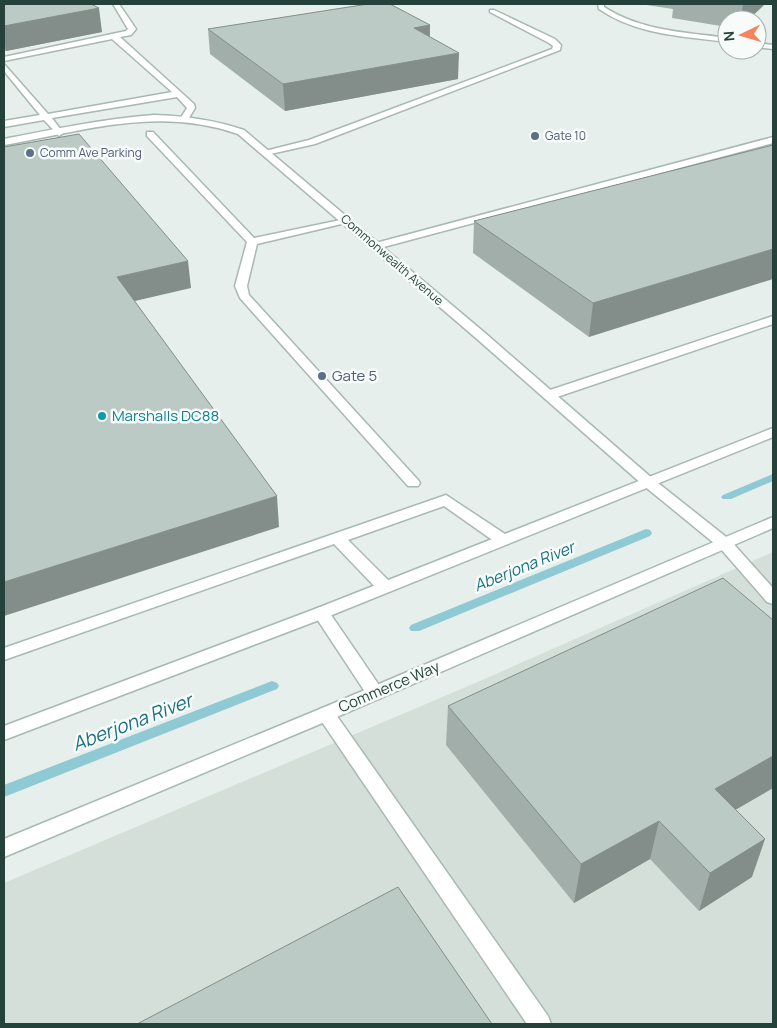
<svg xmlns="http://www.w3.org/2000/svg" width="777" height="1028" font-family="Manrope,sans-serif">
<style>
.built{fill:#d4dfda}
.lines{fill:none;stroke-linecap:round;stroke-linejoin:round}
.stream{fill:#8ec9d4;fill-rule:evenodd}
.service-casing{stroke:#a8b8b2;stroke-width:3}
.minor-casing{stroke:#a8b8b2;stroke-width:3}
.tertiary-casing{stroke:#a8b8b2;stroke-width:3}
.service{fill:#fff;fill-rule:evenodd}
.minor{fill:#fff;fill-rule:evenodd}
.tertiary{fill:#fff;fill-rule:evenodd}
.wall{fill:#a1aea9}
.shaded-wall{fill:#838d89}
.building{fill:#bbcac4;stroke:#838d89}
.service-dot{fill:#5c6f8a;stroke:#f7fbf9;stroke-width:2}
.culture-dot{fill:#0f9aa8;stroke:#f7fbf9;stroke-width:2}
.labels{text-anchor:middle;stroke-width:5;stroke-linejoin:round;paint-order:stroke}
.far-service-label{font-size:12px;fill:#4e5e75;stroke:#f7fbf9;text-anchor:start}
.far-street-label{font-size:12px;fill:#24423a;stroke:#f7fbf9}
.service-label{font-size:15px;fill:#4e5e75;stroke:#f7fbf9;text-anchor:start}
.culture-label{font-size:15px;fill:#0d838f;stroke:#f7fbf9;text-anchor:start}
.street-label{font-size:15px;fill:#24423a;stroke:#f7fbf9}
.water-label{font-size:16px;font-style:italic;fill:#1c6f80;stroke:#f7fbf9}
.near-water-label{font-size:19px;font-style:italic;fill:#1c6f80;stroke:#f7fbf9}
</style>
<rect width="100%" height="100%" fill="#e6efeb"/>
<polygon class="built" points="773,552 773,1024 4,1024 4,883 473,684"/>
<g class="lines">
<g class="stream">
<polygon points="773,474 773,481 731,499 723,499 721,497 723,495"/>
<polygon points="646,529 650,530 652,533 650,536 419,631 411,631 409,628 411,625"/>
<polygon points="272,681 277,683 279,686 277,689 4,797 4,785"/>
</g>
<g class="service-casing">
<g id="service">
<polygon points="113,4 119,4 136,29 131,35 120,37 194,104 195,108 187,121 180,119 187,108 177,97 52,118 63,133 59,136 44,120 4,127 4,121 40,115 4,71 4,64 48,114 172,92 112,39 4,61 4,57 126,31 128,29"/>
<path d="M 598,4 L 604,4 L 604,7 C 641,31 685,32 727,38 L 727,42 C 682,36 637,35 599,9 Z"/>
<polygon points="490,10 494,10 555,39 561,45 560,50 315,144 266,155 261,152 309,140 552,49 553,46 549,43 490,12"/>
<polygon points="757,43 773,45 773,49 757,47"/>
<polygon points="147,132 153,132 254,238 350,218 350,222 257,244 247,286 249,295 418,480 420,483 418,486 408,486 240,298 235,286 247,242 147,136"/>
<polygon points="773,137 773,143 380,248 376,249 371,246 372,244"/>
<polygon points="773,316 773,324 554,398 549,399 542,395 544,392"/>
<polygon points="446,495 508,536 511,540 508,544 498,544 444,506 348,540 391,583 393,587 391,591 379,591 334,544 4,660 4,648"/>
<polygon points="725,539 730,540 773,588 773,604 767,602 720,548 717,544"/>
<polygon points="321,607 327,609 381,688 384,693 381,698 375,700 369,698 313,613 315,609"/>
<polygon points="326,707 332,709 548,1016 551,1024 527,1024 320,719 317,714 320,709"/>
</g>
</g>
<g class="minor-casing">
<path id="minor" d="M 154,115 C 186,116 214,120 244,130 L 485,333 L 653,479 L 730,540 L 733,544 L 730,548 L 720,548 L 643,485 L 477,339 L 238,134 C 157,106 85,131 4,145 L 4,139 C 54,129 103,119 154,115 Z"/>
</g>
<g class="tertiary-casing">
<g id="tertiary">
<polygon points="773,428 773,437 327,617 4,740 4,726 315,609"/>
<polygon points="773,517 773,528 332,719 4,857 4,839 320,709"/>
</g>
</g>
<use href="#service" class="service"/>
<use href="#minor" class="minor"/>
<use href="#tertiary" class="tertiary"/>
</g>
<g class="wall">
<polygon points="4,4 102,32 6,51 4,50"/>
<polygon points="640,4 765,4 748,20 727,20 727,27 672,18 673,9"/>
<polygon points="430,25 430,37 458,79 285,111 210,54 208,29"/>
<polygon points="773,145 589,337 473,253 474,221"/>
<polygon points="773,620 773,788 735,810 752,877 699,911 650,859 574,903 446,745 448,706"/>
</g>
<g class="shaded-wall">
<polygon points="744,4 765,4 748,20 740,20 743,5"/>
<polygon points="99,8 102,32 6,51 4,40 4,26"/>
<polygon points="430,25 429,50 414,28"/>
<polygon points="459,53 458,79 285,111 283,84"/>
<polygon points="773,249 773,279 589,337 593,303"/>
<polygon points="188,261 191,288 122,304 117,277"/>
<polygon points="277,496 279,527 4,616 4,582"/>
<polygon points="773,756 773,788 704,828 715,789"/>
<polygon points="659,821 650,859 574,903 581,864"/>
<polygon points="765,839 752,877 699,911 710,873"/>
</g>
<g class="building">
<polygon points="4,4 91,4 99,8 4,26"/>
<polygon points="368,4 390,4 430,25 414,28 459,53 283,84 208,29"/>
<polygon points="79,134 188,261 117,277 277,496 4,582 4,147"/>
<polygon points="773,145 773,249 593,303 474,221"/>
<polygon points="723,578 773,620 773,756 715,789 765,839 710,873 659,821 581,864 448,706"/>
<polygon points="398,887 492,1024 137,1024"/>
</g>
<g class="service-dot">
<circle cx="535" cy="136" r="5"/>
<circle cx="30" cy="153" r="5"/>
<circle cx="322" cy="376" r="5"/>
</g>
<circle class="culture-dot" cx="102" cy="416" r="5"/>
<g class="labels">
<g class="far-service-label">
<text x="545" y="140">Gate 10</text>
<text x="40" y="157">Comm Ave Parking</text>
</g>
<g class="far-street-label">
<text transform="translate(392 260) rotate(41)" y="4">Commonwealth Avenue</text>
</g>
<g class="service-label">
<text x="332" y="381">Gate 5</text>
</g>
<g class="culture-label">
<text x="112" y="421">Marshalls DC88</text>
</g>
<g class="street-label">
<text transform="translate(389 687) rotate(-23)" y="5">Commerce Way</text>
</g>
<g class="water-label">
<text transform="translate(524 566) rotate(-22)" y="6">Aberjona River</text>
</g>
<g class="near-water-label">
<text transform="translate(132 722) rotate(-21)" y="7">Aberjona River</text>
</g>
</g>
<rect width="777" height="1028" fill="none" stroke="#24423a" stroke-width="10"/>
<g transform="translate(742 35) rotate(265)"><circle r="24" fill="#f7fbf9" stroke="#a3b1ad"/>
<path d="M0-4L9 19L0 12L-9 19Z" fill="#f4845f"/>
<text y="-8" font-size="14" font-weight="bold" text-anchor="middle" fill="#24423a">N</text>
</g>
</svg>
